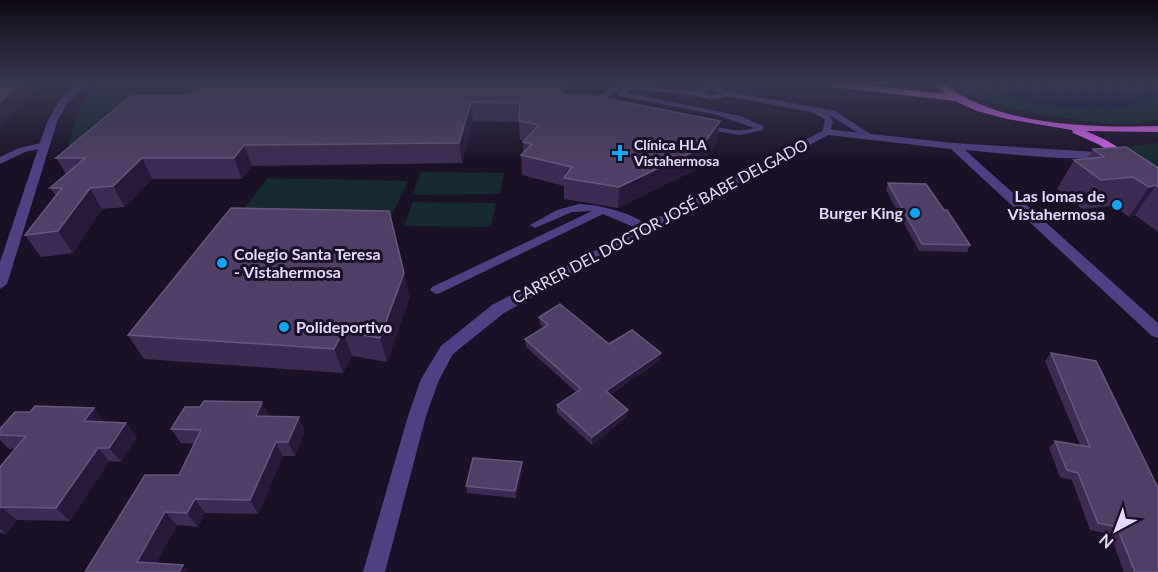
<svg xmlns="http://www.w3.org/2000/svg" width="1158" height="572" font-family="Lato,sans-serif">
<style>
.green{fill:#142a30}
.water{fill:#0d1443}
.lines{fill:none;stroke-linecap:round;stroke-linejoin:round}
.primary-tunnel{stroke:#382f46;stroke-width:10;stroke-dasharray:10 5;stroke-linecap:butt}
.service{fill:#513f83;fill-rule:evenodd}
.minor{fill:#513f83;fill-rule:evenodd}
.primary{fill:#e265f7;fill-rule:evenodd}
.wall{fill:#3d2b53}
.shaded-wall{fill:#271939}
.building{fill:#4f3e65;stroke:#66567d;stroke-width:1.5}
.poi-dot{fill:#0fa6f2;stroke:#1a1126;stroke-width:2}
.labels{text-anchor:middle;stroke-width:6;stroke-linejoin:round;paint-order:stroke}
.far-poi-label{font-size:14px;font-weight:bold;fill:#e5d8fd;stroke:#1a1126;text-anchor:start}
.poi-label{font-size:16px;font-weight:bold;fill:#e5d8fd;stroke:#1a1126;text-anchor:end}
.street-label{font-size:16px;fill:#e5d8fd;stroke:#1a1126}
</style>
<rect width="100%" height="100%" fill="#1a1126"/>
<g class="green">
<polygon points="98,84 323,84 63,165 79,108"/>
<path d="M 957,84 L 1158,84 L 1158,120 C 1145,123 1130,125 1116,124 C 1085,122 973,109 957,84 Z"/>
<polygon points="1158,143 1158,168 1125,147"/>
<polygon points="421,172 504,173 500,194 412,195"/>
<polygon points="268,178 408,181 390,219 238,216"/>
<polygon points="413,202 496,203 491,227 404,226"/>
</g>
<path class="water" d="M 985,84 L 1153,84 L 1157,87 L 1157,94 C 1148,100 1141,104 1131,106 C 1102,112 1004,108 985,84 Z"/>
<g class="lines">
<polyline class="primary-tunnel" points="968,84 1135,88 1158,84"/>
<g class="service">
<path d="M 618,84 L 695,91 C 703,84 718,82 726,91 L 835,111 L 872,135 L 865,137 L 829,115 L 833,122 L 830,132 L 823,134 L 822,132 L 825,122 L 823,118 L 811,112 L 727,96 L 710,100 L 698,96 L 630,89 L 628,93 L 740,116 L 763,126 L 763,130 L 739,135 L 699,128 L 698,126 L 702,123 C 719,127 737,134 754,128 L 717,115 L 620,96 L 619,94 L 623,87 L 605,99 L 605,104 L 612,105 L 612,109 L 598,108 L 598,96 ZM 712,89 L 719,93 L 710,96 L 703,92 Z"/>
<polygon points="45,142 48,143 48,147 25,152 0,164 0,157 19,148"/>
<path d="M 579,204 C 602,205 635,213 652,229 L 647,232 L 643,231 L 603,214 L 440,293 L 436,294 L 430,290 L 432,287 L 592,211 L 572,212 L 535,228 L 530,225 L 557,210 Z"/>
</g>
<g class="minor">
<polygon points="77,84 87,84 66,105 57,122 7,284 0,289 0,262 47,122 58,102"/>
<path d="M 826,129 L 954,143 L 1113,153 L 1115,155 C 1103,165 988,152 965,150 L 1158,323 L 1158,338 L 1152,336 L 951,149 L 828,135 L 504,313 L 453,354 L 439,380 L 426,416 L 385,572 L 363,572 L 408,416 L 421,379 L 441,346 L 492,305 Z"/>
</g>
<path class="primary" d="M 829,84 L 854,84 L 946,94 L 934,84 L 944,84 C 999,126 1091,128 1158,126 L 1158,132 L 1086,131 L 1106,140 L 1158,172 L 1158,181 L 1098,144 L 1073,133 L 1072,130 L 1007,119 L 977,111 L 955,101 L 834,87 Z"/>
</g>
<g class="wall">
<polygon points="202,84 565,84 564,94 720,121 717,141 699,168 618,208 564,199 564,186 522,175 521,155 523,152 523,141 520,140 519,122 473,121 462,163 252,166 242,179 152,179 125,207 102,209 73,253 41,257 25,235 56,196 50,188 66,174 56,158 191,95"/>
<polygon points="1093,149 1158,168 1158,232 1135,215 1129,217 1114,206 1082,209 1057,189 1074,160 1087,159"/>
<polygon points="888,183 944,210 970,245 967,252 919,251 886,190"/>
<polygon points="410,297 387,362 352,356 343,373 144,359 128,335"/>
<polygon points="539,317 609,344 660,360 610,395 627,417 592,445 557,413 557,405 576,392 526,347 525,339 544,328 540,324"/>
<polygon points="1051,353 1158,572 1124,572 1110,534 1090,530 1072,480 1060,477 1049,448 1055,441 1080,445 1045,361"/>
<polygon points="262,402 269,416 305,431 295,456 283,456 258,514 205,513 198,527 177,525 156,563 183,565 189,572 85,572 179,475 195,444 181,443 171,429 200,407"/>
<polygon points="105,422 126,423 137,437 121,462 109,461 70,521 17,520 6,534 0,533 0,467 15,449 9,449 0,440 0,429"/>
<polygon points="523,469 516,498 467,493 466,486"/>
</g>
<g class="shaded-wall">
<polygon points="20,84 44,84 3,123 0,133 0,102"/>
<polygon points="471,102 473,121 462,163 459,143"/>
<polygon points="720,121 717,141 699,168 618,208 619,187"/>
<polygon points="244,145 252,166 242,179 234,158"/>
<polygon points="142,158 152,179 125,207 113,186"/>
<polygon points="1156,185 1135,215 1129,217 1149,187"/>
<polygon points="90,188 102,209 73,253 58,231"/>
<polygon points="404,273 410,297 387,362 380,338"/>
<polygon points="343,332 352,356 343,373 334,349"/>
<polygon points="661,353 660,360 605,398 606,391"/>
<polygon points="262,402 270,417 256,416"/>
<polygon points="94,408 105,422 84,421"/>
<polygon points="628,410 627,417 592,445 592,437"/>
<polygon points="299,417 305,431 295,456 288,442"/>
<polygon points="126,423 137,437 121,462 109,448"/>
<polygon points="276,442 283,456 258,514 250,500"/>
<polygon points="98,448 109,461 70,521 56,508"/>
<polygon points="522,462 523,469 516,498 515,491"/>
<polygon points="195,499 205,513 198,527 187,513"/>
<polygon points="1,507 17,520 6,534 0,528 0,508"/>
<polygon points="165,512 177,525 151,572 137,562"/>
<polygon points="183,565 189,572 179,572"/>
</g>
<g class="building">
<polygon points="0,84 20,84 0,102"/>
<polygon points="202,84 563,84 562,94 588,95 720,121 701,148 619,187 564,178 572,167 521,155 532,144 523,142 539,125 519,121 520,103 471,102 459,143 244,145 234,158 142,158 113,186 90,188 58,231 25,235 62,188 50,188 85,158 56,158 132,95 191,95"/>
<polygon points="1126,147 1158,168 1158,187 1156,185 1149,187 1133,177 1101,180 1074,160 1104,157 1093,149"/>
<polygon points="888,183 926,184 944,210 947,210 970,245 922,244"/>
<polygon points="231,208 389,211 404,273 380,338 343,332 334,349 128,335"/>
<polygon points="560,304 609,344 632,330 661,353 606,391 628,410 592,437 557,405 581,389 525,339 548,325 539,317"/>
<polygon points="1051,353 1096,361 1158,488 1158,572 1135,572 1117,527 1098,523 1078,473 1067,470 1055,441 1090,447"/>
<polygon points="204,401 262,402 256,416 299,417 288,442 276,442 250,500 195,499 187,513 165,512 137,562 183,565 179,572 85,572 145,475 179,475 201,430 171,429 185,407 200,407"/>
<polygon points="35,406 94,408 84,421 126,423 109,448 98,448 56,508 1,507 0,508 0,467 26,436 0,435 0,429 15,412 30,412"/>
<polygon points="473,458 522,462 515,491 466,486"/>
</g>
<linearGradient id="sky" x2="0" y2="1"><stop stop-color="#0e0915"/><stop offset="0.51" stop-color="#383852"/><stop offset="1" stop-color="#383852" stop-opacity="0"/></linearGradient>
<rect width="1158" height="164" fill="url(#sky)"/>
<g class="poi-dot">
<path d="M617 144h6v6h6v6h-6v6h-6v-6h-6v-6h6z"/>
<circle cx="1117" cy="205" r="6"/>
<circle cx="915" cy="213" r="6"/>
<circle cx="222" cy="263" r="6"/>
<circle cx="284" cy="327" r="6"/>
</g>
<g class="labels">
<g class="far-poi-label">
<text x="634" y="150">Clínica HLA<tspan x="634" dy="16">Vistahermosa</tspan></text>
</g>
<g class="poi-label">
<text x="1105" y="202">Las lomas de<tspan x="1105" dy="18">Vistahermosa</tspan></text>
<text x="903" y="219">Burger King</text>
<text x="234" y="260" text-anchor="start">Colegio Santa Teresa<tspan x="234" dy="18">- Vistahermosa</tspan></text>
<text x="296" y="333" text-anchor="start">Polideportivo</text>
</g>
<g class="street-label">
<text transform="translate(660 221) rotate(-28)" y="6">CARRER DEL DOCTOR JOSÉ BABE DELGADO</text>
</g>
</g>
<g transform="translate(1116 530) rotate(221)" stroke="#1a1126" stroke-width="4.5" paint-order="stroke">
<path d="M0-4.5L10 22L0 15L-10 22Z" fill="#e5d8fd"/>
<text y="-9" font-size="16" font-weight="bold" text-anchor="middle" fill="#e5d8fd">N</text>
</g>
</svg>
